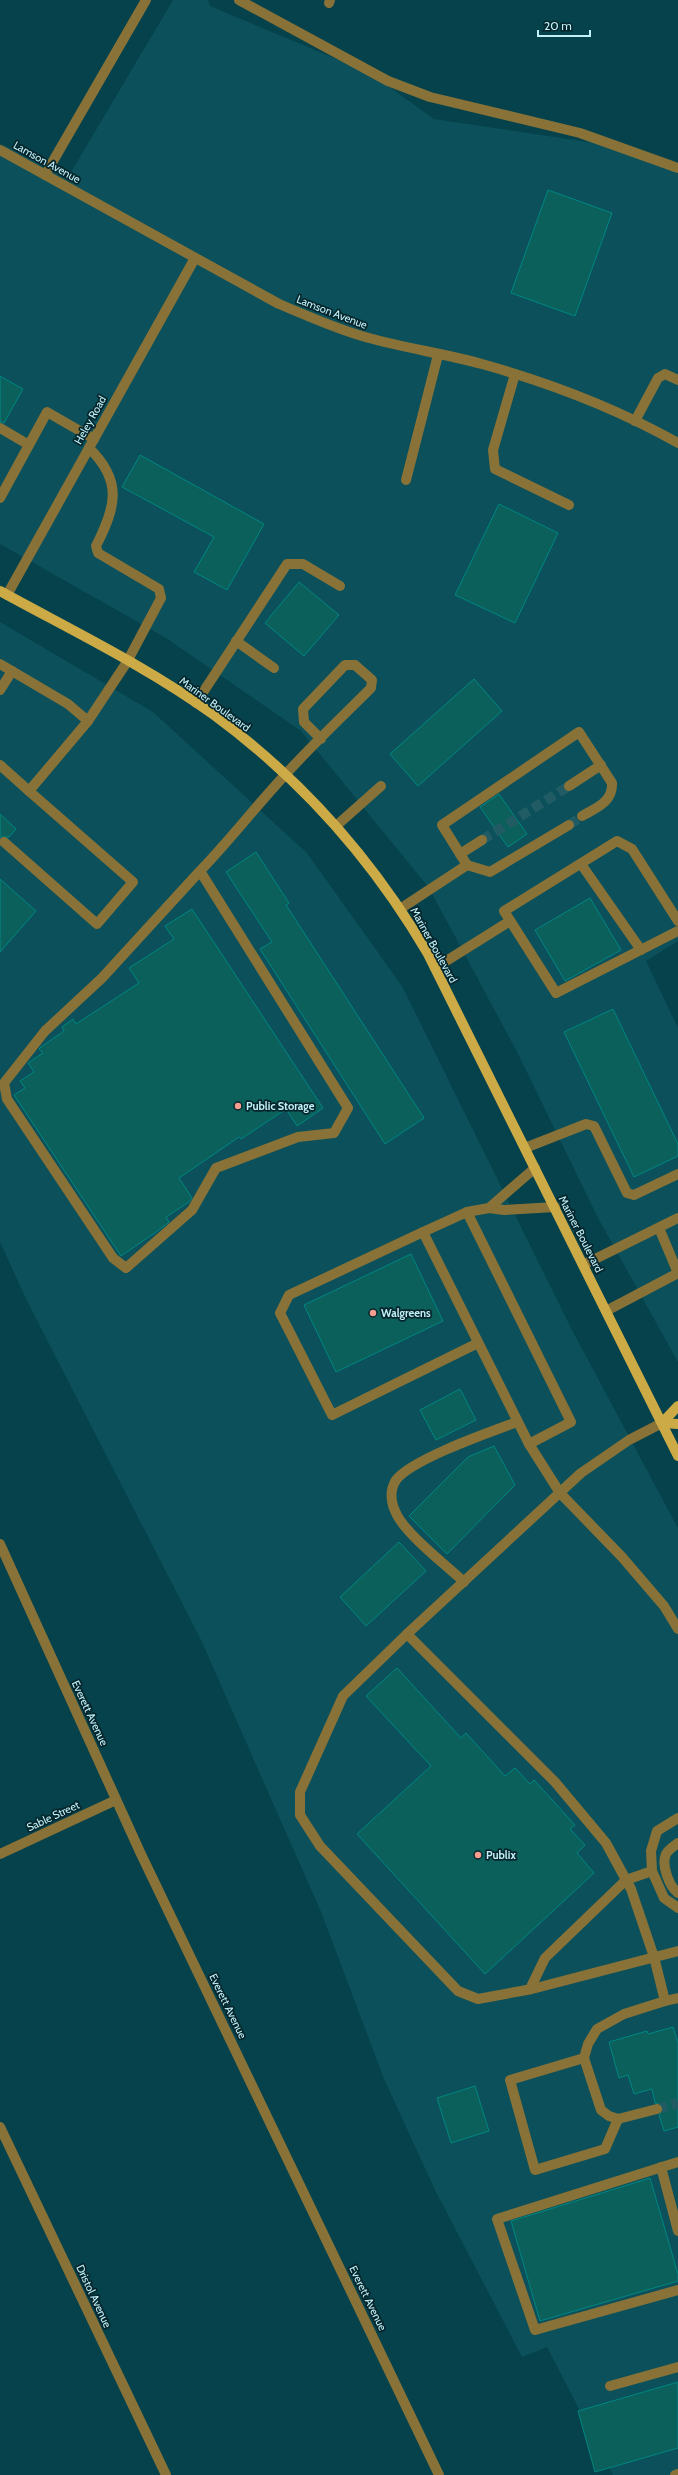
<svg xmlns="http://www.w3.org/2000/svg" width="678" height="2475" font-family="Cabin,sans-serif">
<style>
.built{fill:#0b505a}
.building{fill:#0c605c;stroke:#018781}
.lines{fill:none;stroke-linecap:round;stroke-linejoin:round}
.minor-tunnel{stroke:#215c65;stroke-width:10;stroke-dasharray:10 5;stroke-linecap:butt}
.minor{stroke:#887238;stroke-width:10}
.major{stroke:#ccaa46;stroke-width:10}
.poi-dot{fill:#f59d8e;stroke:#05262c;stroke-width:1.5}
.labels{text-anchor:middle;stroke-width:3.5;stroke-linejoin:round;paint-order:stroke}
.street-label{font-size:11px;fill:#c2f0f8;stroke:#05262c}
.poi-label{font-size:11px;font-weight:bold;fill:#c2f0f8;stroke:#05262c;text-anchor:start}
</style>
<rect width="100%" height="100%" fill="#05424b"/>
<g class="built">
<polygon points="173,0 208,0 210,6 370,73 434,119 635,149 678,174 678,941 646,961 678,1028 678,1362 598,1218 517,1052 429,888 301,731 166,638 0,544 0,144 71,172"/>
<polygon points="0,622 153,712 307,853 402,986 572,1330 678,1528 678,2475 613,2475 547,2347 522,2357 435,2190 384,2079 321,1912 201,1640 26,1299 0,1242"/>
</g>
<g class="building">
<polygon points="548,190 612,213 575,316 511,293"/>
<polygon points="0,376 23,389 4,423 0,422"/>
<polygon points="140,455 264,524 227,590 194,572 214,537 122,487"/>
<polygon points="499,504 558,533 515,623 455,595"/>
<polygon points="299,582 339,615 304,656 265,623"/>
<polygon points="474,679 502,711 418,786 390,754"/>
<polygon points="499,794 527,834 508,847 480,807"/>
<polygon points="0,814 16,829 9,837 0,837"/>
<polygon points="256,852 289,903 286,905 424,1118 385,1144 260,949 272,942 226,872"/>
<polygon points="0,879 36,911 0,952"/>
<polygon points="590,898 621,950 565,981 535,930"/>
<polygon points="192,909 323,1108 297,1126 286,1109 241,1139 239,1137 179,1178 192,1198 189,1202 166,1217 169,1222 159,1230 121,1256 14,1095 25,1088 20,1081 34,1072 28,1063 43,1053 39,1049 41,1047 64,1031 62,1027 73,1019 76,1024 139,983 129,968 174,939 165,926"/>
<polygon points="613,1009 678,1144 678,1156 634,1177 564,1032"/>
<polygon points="411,1254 443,1321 336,1372 304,1305"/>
<polygon points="460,1389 476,1420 436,1440 420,1410"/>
<polygon points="494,1446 515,1485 447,1554 409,1516 468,1457"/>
<polygon points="399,1542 426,1571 366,1626 340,1597"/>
<polygon points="397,1668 461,1738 466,1733 505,1776 515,1768 530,1784 534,1780 575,1825 570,1829 585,1845 577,1853 594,1873 485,1974 357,1834 431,1766 366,1696"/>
<polygon points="673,2027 678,2043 678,2127 664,2131 659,2115 663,2110 662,2105 655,2103 652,2089 634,2094 628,2075 619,2078 609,2042 647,2031 648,2034"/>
<polygon points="475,2086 489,2131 451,2143 437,2098"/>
<polygon points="650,2178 678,2274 678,2281 540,2321 511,2221"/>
<polygon points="678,2382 678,2448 595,2472 578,2411"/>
</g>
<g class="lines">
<g class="minor-tunnel">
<polyline points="569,825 582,816"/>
<polyline points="482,840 569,786"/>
<polyline points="657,2109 678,2103"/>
</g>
<g class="minor">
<polyline points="239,0 388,81 430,97 580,133 678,168"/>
<polyline points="329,3 330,0"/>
<path d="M 0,150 L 279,304 C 308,316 338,330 369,338 C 406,348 445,354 482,364 C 550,383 616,408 678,443"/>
<polyline points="45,175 146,0"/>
<polyline points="515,374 493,450 495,469 569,505"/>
<polyline points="635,421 658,378 665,374 678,380"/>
<polyline points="0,428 29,445"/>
<polyline points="406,480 438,355"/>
<polyline points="0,498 47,412 94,439"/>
<polyline points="7,595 195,258"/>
<polyline points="236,641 274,668"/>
<polyline points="0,664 68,704 88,721"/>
<polyline points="0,690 12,671"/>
<polyline points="196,703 287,564 303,564 340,586"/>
<path d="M 0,765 L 29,791 L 88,721 L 127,662 L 161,598 L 159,589 L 98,553 L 96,546 C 116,507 123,481 89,448"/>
<polyline points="569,786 601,765"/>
<polyline points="336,826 381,786"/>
<polyline points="4,842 97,924 133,882 29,791"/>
<polyline points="460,854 482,840"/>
<polyline points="581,864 641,950"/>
<path d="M 467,865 L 442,825 L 579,732 L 612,783 C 613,802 596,808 582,816"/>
<path d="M 200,871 L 348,1108 L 334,1133 L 298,1137 L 216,1168 L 192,1210 L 126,1268 L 113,1258 L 7,1099 L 4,1083 L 45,1031 L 102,978 L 200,871 C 230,840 256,806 285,775 C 312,745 342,717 371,688 L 372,680 L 355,665 L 345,665 L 303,709 L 304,722 L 321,739"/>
<polyline points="400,909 467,865 490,872 569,825"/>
<polyline points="678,921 632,849 617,841 504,911 556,993 678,931"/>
<polyline points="435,968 510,921"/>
<polyline points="525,1148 586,1124 594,1126 627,1193 634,1195 678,1174"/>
<polyline points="555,1207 504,1210 489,1208 467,1212 571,1422 529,1444 560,1493 622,1557 664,1606 678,1629"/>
<polyline points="489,1208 535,1168"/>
<polyline points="467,1212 423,1232 529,1444"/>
<polyline points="423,1232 289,1295 280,1313 332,1415 478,1343"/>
<polyline points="583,1265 678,1218"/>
<polyline points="606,1311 678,1273 659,1228"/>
<polyline points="662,1423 629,1440 581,1473 407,1634 343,1696 300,1792 300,1815 320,1846 458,1991 478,1999 532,1989 678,1951"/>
<polyline points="0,1544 140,1852 439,2475"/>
<path d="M 464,1582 C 446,1565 408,1536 397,1515 C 391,1504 389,1491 396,1480 C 412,1459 490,1432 517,1422"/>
<polyline points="407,1634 555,1782 606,1843 631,1889 654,1957 665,2001 678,1998"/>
<polyline points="678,1818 657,1831 651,1851 652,1871 664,1898 678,1908"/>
<path d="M 678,1843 C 674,1846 668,1850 666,1854 C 661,1865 669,1886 678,1893"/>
<polyline points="0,1854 116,1800"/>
<polyline points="530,1989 545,1958 626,1880 652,1871"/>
<polyline points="584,2058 510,2080 535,2170 605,2149 618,2119"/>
<polyline points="657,2109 618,2119 609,2116 601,2110 584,2058 588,2044 597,2029 624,2014 665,2001"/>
<polyline points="0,2127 166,2475"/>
<polyline points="678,2162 497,2219 535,2330 678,2290"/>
<polyline points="661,2167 678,2231"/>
<polyline points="610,2386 678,2367"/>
<polyline points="675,2475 678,2474"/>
</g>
<g class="major">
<path d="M 0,591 C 71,630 148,667 214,715 C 301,779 373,860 428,954 L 678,1456"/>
<polyline points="662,1423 678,1406"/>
<polyline points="662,1423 678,1424"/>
</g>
</g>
<g class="poi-dot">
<circle cx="238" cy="1106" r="4"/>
<circle cx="373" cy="1313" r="4"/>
<circle cx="478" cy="1855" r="4"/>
</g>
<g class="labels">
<g class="street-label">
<text transform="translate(47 162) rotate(29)" y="4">Lamson Avenue</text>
<text transform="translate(332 312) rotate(21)" y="4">Lamson Avenue</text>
<text transform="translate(90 420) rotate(-61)" y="4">Heley Road</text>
<text transform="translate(215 704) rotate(36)" y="4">Mariner Boulevard</text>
<text transform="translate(434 945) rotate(61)" y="4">Mariner Boulevard</text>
<text transform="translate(581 1234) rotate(63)" y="4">Mariner Boulevard</text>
<text transform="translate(90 1713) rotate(65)" y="4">Everett Avenue</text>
<text transform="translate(53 1816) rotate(-25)" y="4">Sable Street</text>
<text transform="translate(228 2006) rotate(64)" y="4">Everett Avenue</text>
<text transform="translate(94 2296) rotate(65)" y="4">Dristol Avenue</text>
<text transform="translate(368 2298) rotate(64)" y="4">Everett Avenue</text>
</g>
<g class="poi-label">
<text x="246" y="1110">Public Storage</text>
<text x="381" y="1317">Walgreens</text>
<text x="486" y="1859">Publix</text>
</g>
</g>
<path d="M538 30v6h52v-6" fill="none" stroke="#c2f0f8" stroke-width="2"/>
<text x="544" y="30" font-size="12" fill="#c2f0f8" stroke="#05262c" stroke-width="3" paint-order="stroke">20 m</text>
</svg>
